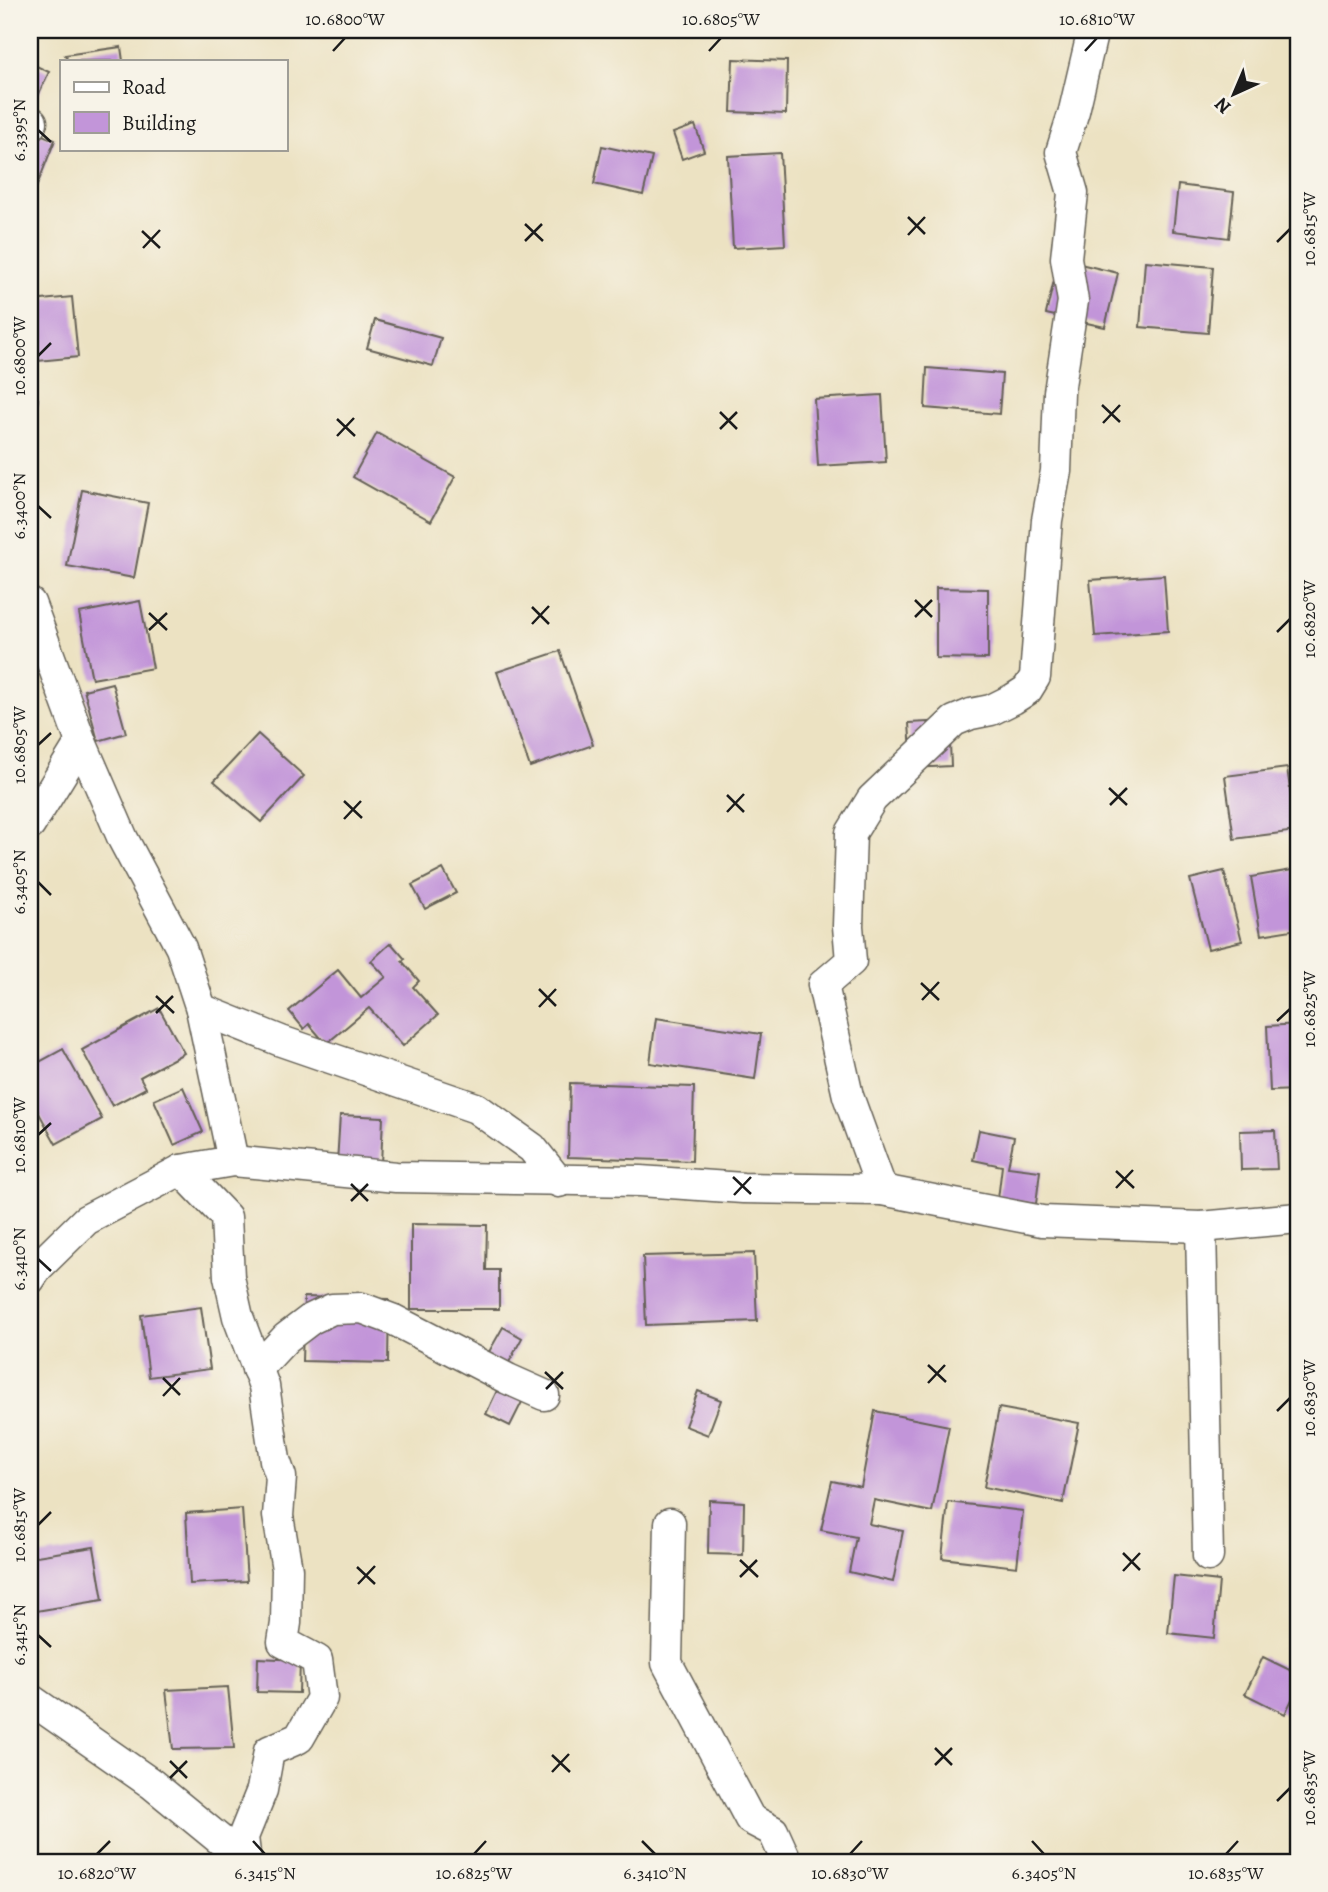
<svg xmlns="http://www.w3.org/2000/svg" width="1328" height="1892" font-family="Alegreya,serif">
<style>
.building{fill:#c295d9}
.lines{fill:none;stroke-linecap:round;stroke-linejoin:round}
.minor-casing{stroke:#656156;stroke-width:33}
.minor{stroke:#fff;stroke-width:30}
.ticks{fill:none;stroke:#1c1c1c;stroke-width:2.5}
.neatline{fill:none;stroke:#1c1c1c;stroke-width:2.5}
.ticks-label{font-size:18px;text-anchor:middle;fill:#1c1c1c}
</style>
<rect width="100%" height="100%" fill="#f7f3e8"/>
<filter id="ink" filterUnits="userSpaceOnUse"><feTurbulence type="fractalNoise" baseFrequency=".0143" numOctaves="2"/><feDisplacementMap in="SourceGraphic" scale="14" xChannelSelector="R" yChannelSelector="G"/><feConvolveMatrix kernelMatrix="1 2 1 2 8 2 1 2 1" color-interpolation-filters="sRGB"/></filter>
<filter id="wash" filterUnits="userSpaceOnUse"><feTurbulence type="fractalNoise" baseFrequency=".00686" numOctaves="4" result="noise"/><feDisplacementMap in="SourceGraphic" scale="28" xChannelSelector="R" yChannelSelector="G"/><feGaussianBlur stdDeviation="1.57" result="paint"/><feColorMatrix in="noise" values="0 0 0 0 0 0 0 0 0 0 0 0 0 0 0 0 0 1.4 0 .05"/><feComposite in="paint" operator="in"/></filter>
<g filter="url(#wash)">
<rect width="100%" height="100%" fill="#ece2c2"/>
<g id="blocks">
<g class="building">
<polygon points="121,47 123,61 68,61 65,55"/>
<polygon points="733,59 787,61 786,114 731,112"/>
<polygon points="30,63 49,72 30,113"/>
<polygon points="695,125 704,151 682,159 673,133"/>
<polygon points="30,130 55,140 34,193 30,192"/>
<polygon points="602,146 652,157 643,195 594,184"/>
<polygon points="780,153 785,245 733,248 728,156"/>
<polygon points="1178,185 1234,192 1229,238 1173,231"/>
<polygon points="1059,259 1118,273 1105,327 1046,314"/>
<polygon points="1145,261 1213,267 1208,333 1140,327"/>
<polygon points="72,297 78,357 38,361 32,301"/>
<polygon points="375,320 441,338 433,366 367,348"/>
<polygon points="927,368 1002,374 999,414 925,408"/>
<polygon points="882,395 886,462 818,466 814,399"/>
<polygon points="30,398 38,399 31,438 30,438"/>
<polygon points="377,433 455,477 431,521 353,477"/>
<polygon points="82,490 148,503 134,578 67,566"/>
<polygon points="1164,575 1168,631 1095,636 1090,580"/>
<polygon points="936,588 988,589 988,659 936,658"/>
<polygon points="140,601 153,668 92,679 79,613"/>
<polygon points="560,651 593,745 530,767 497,672"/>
<polygon points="112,683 126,733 98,741 84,690"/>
<polygon points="949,721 951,766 912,768 909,723"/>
<polygon points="258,734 304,776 261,822 214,781"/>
<polygon points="1287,768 1296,831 1234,839 1225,776"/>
<polygon points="443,869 456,893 425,909 412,885"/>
<polygon points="1298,869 1298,929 1261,935 1251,877"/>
<polygon points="1224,871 1242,941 1208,949 1190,879"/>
<polygon points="391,943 405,959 402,961 419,981 413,987 438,1015 403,1046 369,1008 326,1044 309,1024 304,1029 289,1011 338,970 361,998 386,977 371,961"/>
<polygon points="159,1008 184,1053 140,1077 146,1088 112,1106 82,1050"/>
<polygon points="656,1018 761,1034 755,1079 650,1063"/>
<polygon points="1298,1024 1298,1090 1270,1091 1267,1026"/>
<polygon points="63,1049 102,1119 56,1144 30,1097 30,1067"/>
<polygon points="570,1083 694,1087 692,1161 568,1157"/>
<polygon points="183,1087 203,1132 174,1145 154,1100"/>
<polygon points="340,1115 383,1117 381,1165 337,1163"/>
<polygon points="979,1130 1014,1137 1008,1167 1040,1171 1036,1204 998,1199 1002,1166 973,1160"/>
<polygon points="1275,1130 1277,1169 1241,1170 1240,1131"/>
<polygon points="411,1224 487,1225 486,1270 499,1270 499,1309 411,1309"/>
<polygon points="754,1253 757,1321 646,1325 643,1256"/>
<polygon points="304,1297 389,1299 388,1363 302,1361"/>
<polygon points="201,1307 210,1369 149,1377 141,1315"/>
<polygon points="503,1327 522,1338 506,1368 486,1357"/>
<polygon points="500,1384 525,1396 510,1426 486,1414"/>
<polygon points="698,1391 721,1400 708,1435 685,1426"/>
<polygon points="999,1408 1079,1423 1063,1503 984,1487"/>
<polygon points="875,1411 949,1426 932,1512 874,1500 869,1524 903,1531 893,1582 849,1572 856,1537 821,1530 832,1481 861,1487"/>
<polygon points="709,1500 744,1502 743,1555 708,1554"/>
<polygon points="948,1502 1023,1511 1017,1567 942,1558"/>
<polygon points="242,1509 247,1581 190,1584 186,1513"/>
<polygon points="94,1547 103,1600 30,1612 30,1557"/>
<polygon points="1174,1576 1219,1581 1214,1638 1168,1633"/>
<polygon points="1263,1657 1298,1674 1298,1687 1285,1714 1245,1694"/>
<polygon points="258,1658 300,1660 299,1693 257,1692"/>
<polygon points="228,1687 234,1748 173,1749 166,1690"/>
<polygon points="784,1855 786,1862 750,1862 749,1860"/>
</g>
</g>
</g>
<g filter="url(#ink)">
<use href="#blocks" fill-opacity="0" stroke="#656156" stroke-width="2"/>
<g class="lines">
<g class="minor-casing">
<g id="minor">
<polyline points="30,126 32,122"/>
<polyline points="30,603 81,742 123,839 181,948 201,1009"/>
<polyline points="30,825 81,742"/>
<polyline points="233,1161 201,1009 281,1041 476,1108 532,1148 559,1182"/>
<polyline points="181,1170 226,1217 229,1277 238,1317 264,1386 275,1460 281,1477 278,1516 287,1569 286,1623 283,1642 317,1660 322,1698 299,1738 269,1751 262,1790 243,1837 246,1862"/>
<polyline points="882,1190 848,1096 823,985 851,961 848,926 851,833 872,799 954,721 971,714 991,710 1013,699 1027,690 1035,677 1047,520 1056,471 1059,392 1073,301 1066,258 1073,193 1061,152 1074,111 1093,30"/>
<polyline points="1201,1227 1208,1556"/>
<polyline points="30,1279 38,1267 86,1220 181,1170 233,1161 396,1177 640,1181 743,1188 882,1190 1042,1221 1201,1227 1298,1218"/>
<polyline points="257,1369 286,1338 311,1319 332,1309 362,1308 394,1320 508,1379 544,1395"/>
<polyline points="670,1523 667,1663 750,1819 773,1831 787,1862"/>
<polyline points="30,1699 152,1784 235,1852 245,1862"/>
</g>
</g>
<use href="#minor" class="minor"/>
</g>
</g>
<path class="ticks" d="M 333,51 L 345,38M 709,51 L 721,38M 1085,51 L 1097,38M 38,130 L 51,142M 908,217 L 925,234M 525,224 L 543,241M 142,231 L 160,248M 908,235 L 925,217M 525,241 L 542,224M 1277,242 L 1290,229M 143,248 L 160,230M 38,356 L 51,343M 1102,405 L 1120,422M 720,412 L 737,429M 337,419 L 355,436M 1103,423 L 1120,405M 720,429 L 737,412M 337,436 L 354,418M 38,506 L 51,518M 915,600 L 932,617M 532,607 L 549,624M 149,613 L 167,630M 915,617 L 932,600M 532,624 L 549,606M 149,630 L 167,613M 1277,632 L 1290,619M 38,745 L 51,733M 1109,788 L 1127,805M 727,795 L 744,812M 344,801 L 362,818M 1110,805 L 1127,788M 727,812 L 744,794M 344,819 L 361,801M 38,882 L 51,895M 921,983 L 939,1000M 539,989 L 556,1006M 156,996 L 174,1013M 922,1000 L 939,982M 539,1007 L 556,989M 156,1013 L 173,996M 1277,1021 L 1290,1009M 38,1135 L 51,1123M 1116,1171 L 1134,1188M 733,1177 L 751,1194M 351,1184 L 368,1201M 1116,1188 L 1133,1170M 734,1195 L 751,1177M 351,1201 L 368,1184M 38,1259 L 51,1271M 928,1365 L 946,1382M 545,1372 L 563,1389M 163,1378 L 180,1395M 928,1383 L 945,1365M 546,1389 L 563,1372M 163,1396 L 180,1378M 1277,1411 L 1290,1398M 38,1525 L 51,1512M 1123,1553 L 1140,1570M 740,1560 L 758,1577M 357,1567 L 375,1584M 1123,1571 L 1140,1553M 740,1577 L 757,1560M 358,1584 L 375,1566M 38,1635 L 51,1647M 935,1748 L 952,1765M 552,1755 L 570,1772M 170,1761 L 187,1778M 935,1765 L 952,1748M 552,1772 L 569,1754M 170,1778 L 187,1761M 1277,1801 L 1290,1788M 253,1841 L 265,1854M 642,1841 L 655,1854M 1032,1841 L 1044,1854M 97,1854 L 110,1841M 474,1854 L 486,1841M 850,1854 L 862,1841M 1226,1854 L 1238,1841"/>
<rect width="1328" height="1892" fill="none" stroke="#f7f3e8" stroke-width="77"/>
<rect x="60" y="60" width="228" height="91" fill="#f7f3e8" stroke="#9f9d96" stroke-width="2"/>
<rect x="74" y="82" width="35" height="10" fill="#ffffff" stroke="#9f9d96" stroke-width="2"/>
<text x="122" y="94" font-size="21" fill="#1c1c1c">Road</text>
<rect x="74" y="112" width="35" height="21" fill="#c295d9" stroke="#9f9d96" stroke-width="2"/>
<text x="122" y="130" font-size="21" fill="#1c1c1c">Building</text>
<g transform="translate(1234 94) rotate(224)" stroke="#f7f3e8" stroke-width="5" paint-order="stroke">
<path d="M0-5L12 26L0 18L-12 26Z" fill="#1c1c1c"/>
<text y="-10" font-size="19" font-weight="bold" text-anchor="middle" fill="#1c1c1c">N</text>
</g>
<rect x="38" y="38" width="1252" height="1816" class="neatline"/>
<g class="ticks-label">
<text x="345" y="25">10.6800°W</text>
<text x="721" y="25">10.6805°W</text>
<text x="1097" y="25">10.6810°W</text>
<text transform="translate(19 130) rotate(-90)" y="6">6.3395°N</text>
<text transform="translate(1309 229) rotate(-90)" y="6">10.6815°W</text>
<text transform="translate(19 356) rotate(-90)" y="6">10.6800°W</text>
<text transform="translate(19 506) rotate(-90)" y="6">6.3400°N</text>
<text transform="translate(1309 619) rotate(-90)" y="6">10.6820°W</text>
<text transform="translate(19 745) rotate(-90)" y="6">10.6805°W</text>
<text transform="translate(19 882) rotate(-90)" y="6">6.3405°N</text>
<text transform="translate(1309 1009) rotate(-90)" y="6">10.6825°W</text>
<text transform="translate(19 1135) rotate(-90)" y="6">10.6810°W</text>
<text transform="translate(19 1259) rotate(-90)" y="6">6.3410°N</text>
<text transform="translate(1309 1398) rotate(-90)" y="6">10.6830°W</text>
<text transform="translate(19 1525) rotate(-90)" y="6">10.6815°W</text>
<text transform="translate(19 1635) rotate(-90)" y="6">6.3415°N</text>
<text transform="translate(1309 1788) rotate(-90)" y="6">10.6835°W</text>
<text x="97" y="1879">10.6820°W</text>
<text x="265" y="1879">6.3415°N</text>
<text x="474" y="1879">10.6825°W</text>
<text x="655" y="1879">6.3410°N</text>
<text x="850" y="1879">10.6830°W</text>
<text x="1044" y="1879">6.3405°N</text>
<text x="1226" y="1879">10.6835°W</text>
</g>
</svg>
